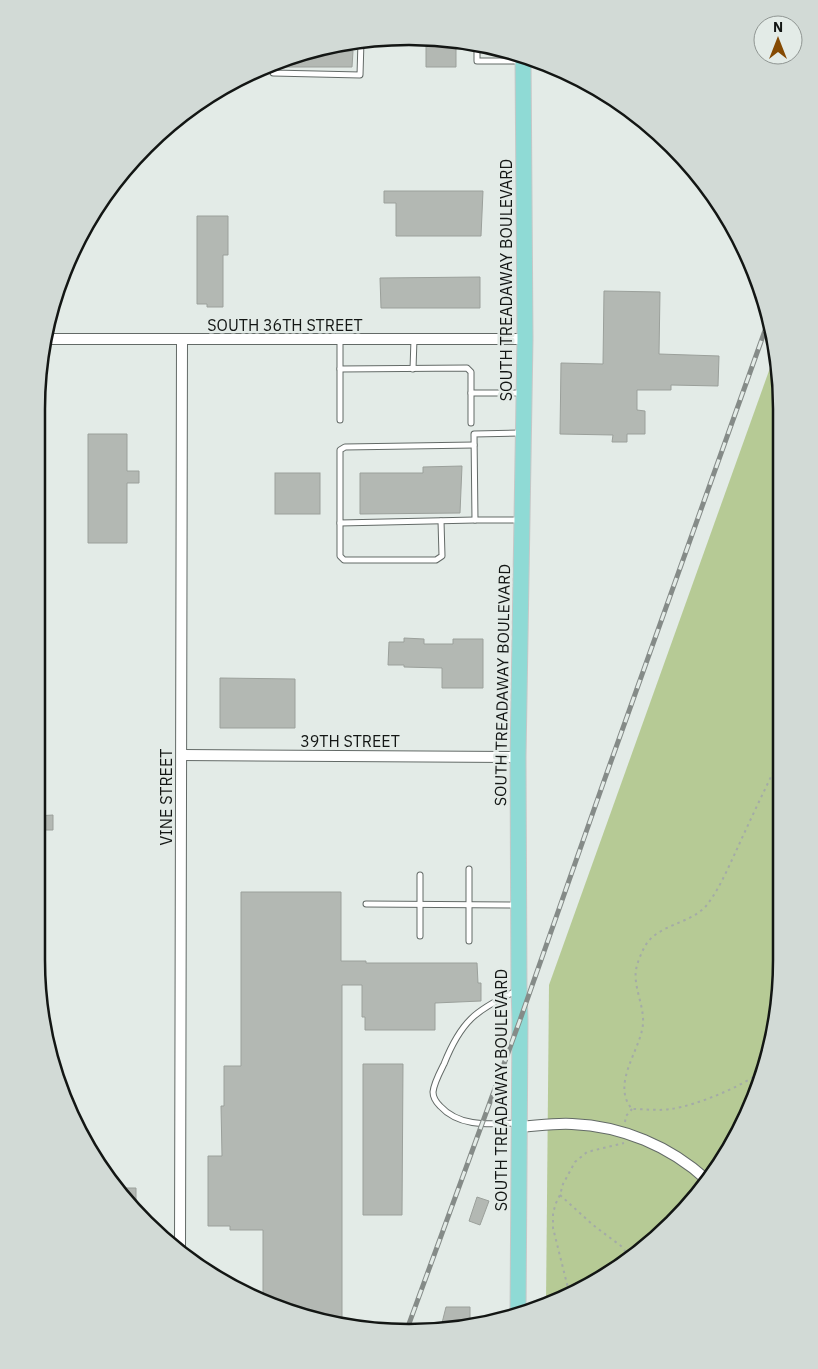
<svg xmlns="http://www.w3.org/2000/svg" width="818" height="1369" font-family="'IBM Plex Sans',sans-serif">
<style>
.green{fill:#b6ca95}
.building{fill:#b3b8b3;stroke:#9ba09b}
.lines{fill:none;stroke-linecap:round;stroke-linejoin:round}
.service-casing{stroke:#636a67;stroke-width:7}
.minor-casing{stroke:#636a67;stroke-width:12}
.primary-casing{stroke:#c6c7c7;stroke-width:17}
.path{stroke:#a4aba7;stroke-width:2;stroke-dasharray:2.5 4;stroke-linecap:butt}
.service{stroke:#fff;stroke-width:5}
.minor{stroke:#fff;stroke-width:10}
.primary{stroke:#8fdad5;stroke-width:15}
.rail-casing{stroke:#858b88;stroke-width:5}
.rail{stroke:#e3ebe7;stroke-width:3;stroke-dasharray:9;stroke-linecap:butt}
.labels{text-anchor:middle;stroke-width:5;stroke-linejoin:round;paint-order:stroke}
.street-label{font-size:16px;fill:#131614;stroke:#e3ebe7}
.rim{fill:none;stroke:#131614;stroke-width:2.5}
</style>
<rect width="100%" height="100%" fill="#e3ebe7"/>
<polygon class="green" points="775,354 781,384 781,985 762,1080 719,1167 636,1256 546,1304 549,985"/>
<g class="building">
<polygon points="426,38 456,41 456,67 426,67"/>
<polygon points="310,51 353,51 352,67 277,67 277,61"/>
<polygon points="384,191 483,191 481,236 396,236 396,203 384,203"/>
<polygon points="197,216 228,216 228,255 223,255 223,307 207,307 207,304 197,304"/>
<polygon points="480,277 480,308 381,308 380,278"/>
<polygon points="604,291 660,292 659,354 719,356 718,386 671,385 671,390 637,390 637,410 645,411 645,434 627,434 627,442 612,442 613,435 560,434 561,363 603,364"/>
<polygon points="88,434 127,434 127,471 139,471 139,483 127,483 127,543 88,543"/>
<polygon points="462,466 460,513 360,514 360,473 423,473 423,467"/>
<rect x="275" y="473" width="45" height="41"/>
<polygon points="404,638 424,639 424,644 453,644 453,639 483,639 483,688 442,688 442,668 404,667 404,665 388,665 389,642 404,642"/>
<polygon points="220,678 295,679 295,728 220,728"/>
<polygon points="53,815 53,830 36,830 36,816"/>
<polygon points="241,892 341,892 341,961 366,961 366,963 477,963 478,983 481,983 481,1001 435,1003 435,1030 365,1030 365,1017 362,1017 362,985 342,985 342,1322 289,1313 263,1299 263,1230 230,1230 230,1226 208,1226 208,1156 222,1156 221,1106 224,1106 224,1066 241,1066"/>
<polygon points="363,1064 403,1064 402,1215 363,1215"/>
<polygon points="114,1188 136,1188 136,1210"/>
<polygon points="477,1197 489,1201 480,1225 469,1221"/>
<polygon points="446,1307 470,1307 470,1323 441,1327"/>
</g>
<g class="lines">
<g class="service-casing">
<g id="service">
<polyline points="477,43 477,61 522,61"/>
<polyline points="332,45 361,45"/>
<polyline points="273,63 273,73 360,75 361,41"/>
<polyline points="340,340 340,420"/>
<polyline points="340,369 467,368 471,372 471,423"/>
<polyline points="413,369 414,339"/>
<polyline points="471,393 523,393"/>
<polyline points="520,433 474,434 475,520 521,520"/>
<polyline points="474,445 345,447 340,450 340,523 475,520"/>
<polyline points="340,523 340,556 344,560 436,560 442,556 441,521"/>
<polyline points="469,869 469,941"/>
<polyline points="420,875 420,936"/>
<polyline points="366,904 516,905"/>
<path d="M 516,991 C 476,1010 461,1021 444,1064 C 440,1072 434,1083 433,1092 C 433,1098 436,1102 440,1106 C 460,1128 491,1124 518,1123"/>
</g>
</g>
<g class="minor-casing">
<g id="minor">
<polyline points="46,339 525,339"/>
<polyline points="182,755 518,757"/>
<path d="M 518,1127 C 536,1126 554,1123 572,1124 C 622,1126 670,1146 707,1180"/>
<polyline points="180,1254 182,340"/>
</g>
</g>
<g class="primary-casing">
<polyline id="primary" points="518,1315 520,1020 519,989 518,757 525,339 523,56"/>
</g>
<g class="path">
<path d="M 764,1070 C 743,1086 698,1105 671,1109 C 659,1111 645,1109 632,1109 C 612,1086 637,1054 642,1030 C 647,1010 633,989 636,970 C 637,963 641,954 644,948 C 656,924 689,925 706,906 C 719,890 728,868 737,849 C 751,818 766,787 781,756"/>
<polyline points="625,1122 626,1116 632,1109"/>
<polyline points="560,1195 593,1225 621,1246 631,1258"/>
<polyline points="569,1292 553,1228 553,1213 556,1203 560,1195 563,1184 575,1162 587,1152 624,1143"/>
</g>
<use href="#service" class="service"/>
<use href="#minor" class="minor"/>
<use href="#primary" class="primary"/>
<g class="rail-casing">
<polyline id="rail" points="406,1332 520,1020 604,781 768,322"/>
</g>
<use href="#rail" class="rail"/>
</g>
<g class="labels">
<g class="street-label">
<text transform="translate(506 280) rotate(-90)" y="6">SOUTH TREADAWAY BOULEVARD</text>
<text x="285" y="331">SOUTH 36TH STREET</text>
<text transform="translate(502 685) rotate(-89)" y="6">SOUTH TREADAWAY BOULEVARD</text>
<text x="350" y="747">39TH STREET</text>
<text transform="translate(166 797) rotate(-90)" y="6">VINE STREET</text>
<text transform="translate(501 1090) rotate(-90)" y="6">SOUTH TREADAWAY BOULEVARD</text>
</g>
</g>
<path d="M0 0H818V1369H0ZM409 45H409A364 364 0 0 1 773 409V960A364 364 0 0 1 409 1324H409A364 364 0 0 1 45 960V409A364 364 0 0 1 409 45Z" fill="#d2dad6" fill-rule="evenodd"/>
<path class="rim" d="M409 45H409A364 364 0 0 1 773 409V960A364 364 0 0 1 409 1324H409A364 364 0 0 1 45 960V409A364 364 0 0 1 409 45Z"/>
<g transform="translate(778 40)"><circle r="24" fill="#e3ebe7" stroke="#909693"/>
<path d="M0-4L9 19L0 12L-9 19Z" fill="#854a03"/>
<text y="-8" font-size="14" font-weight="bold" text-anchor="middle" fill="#131614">N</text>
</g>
</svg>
